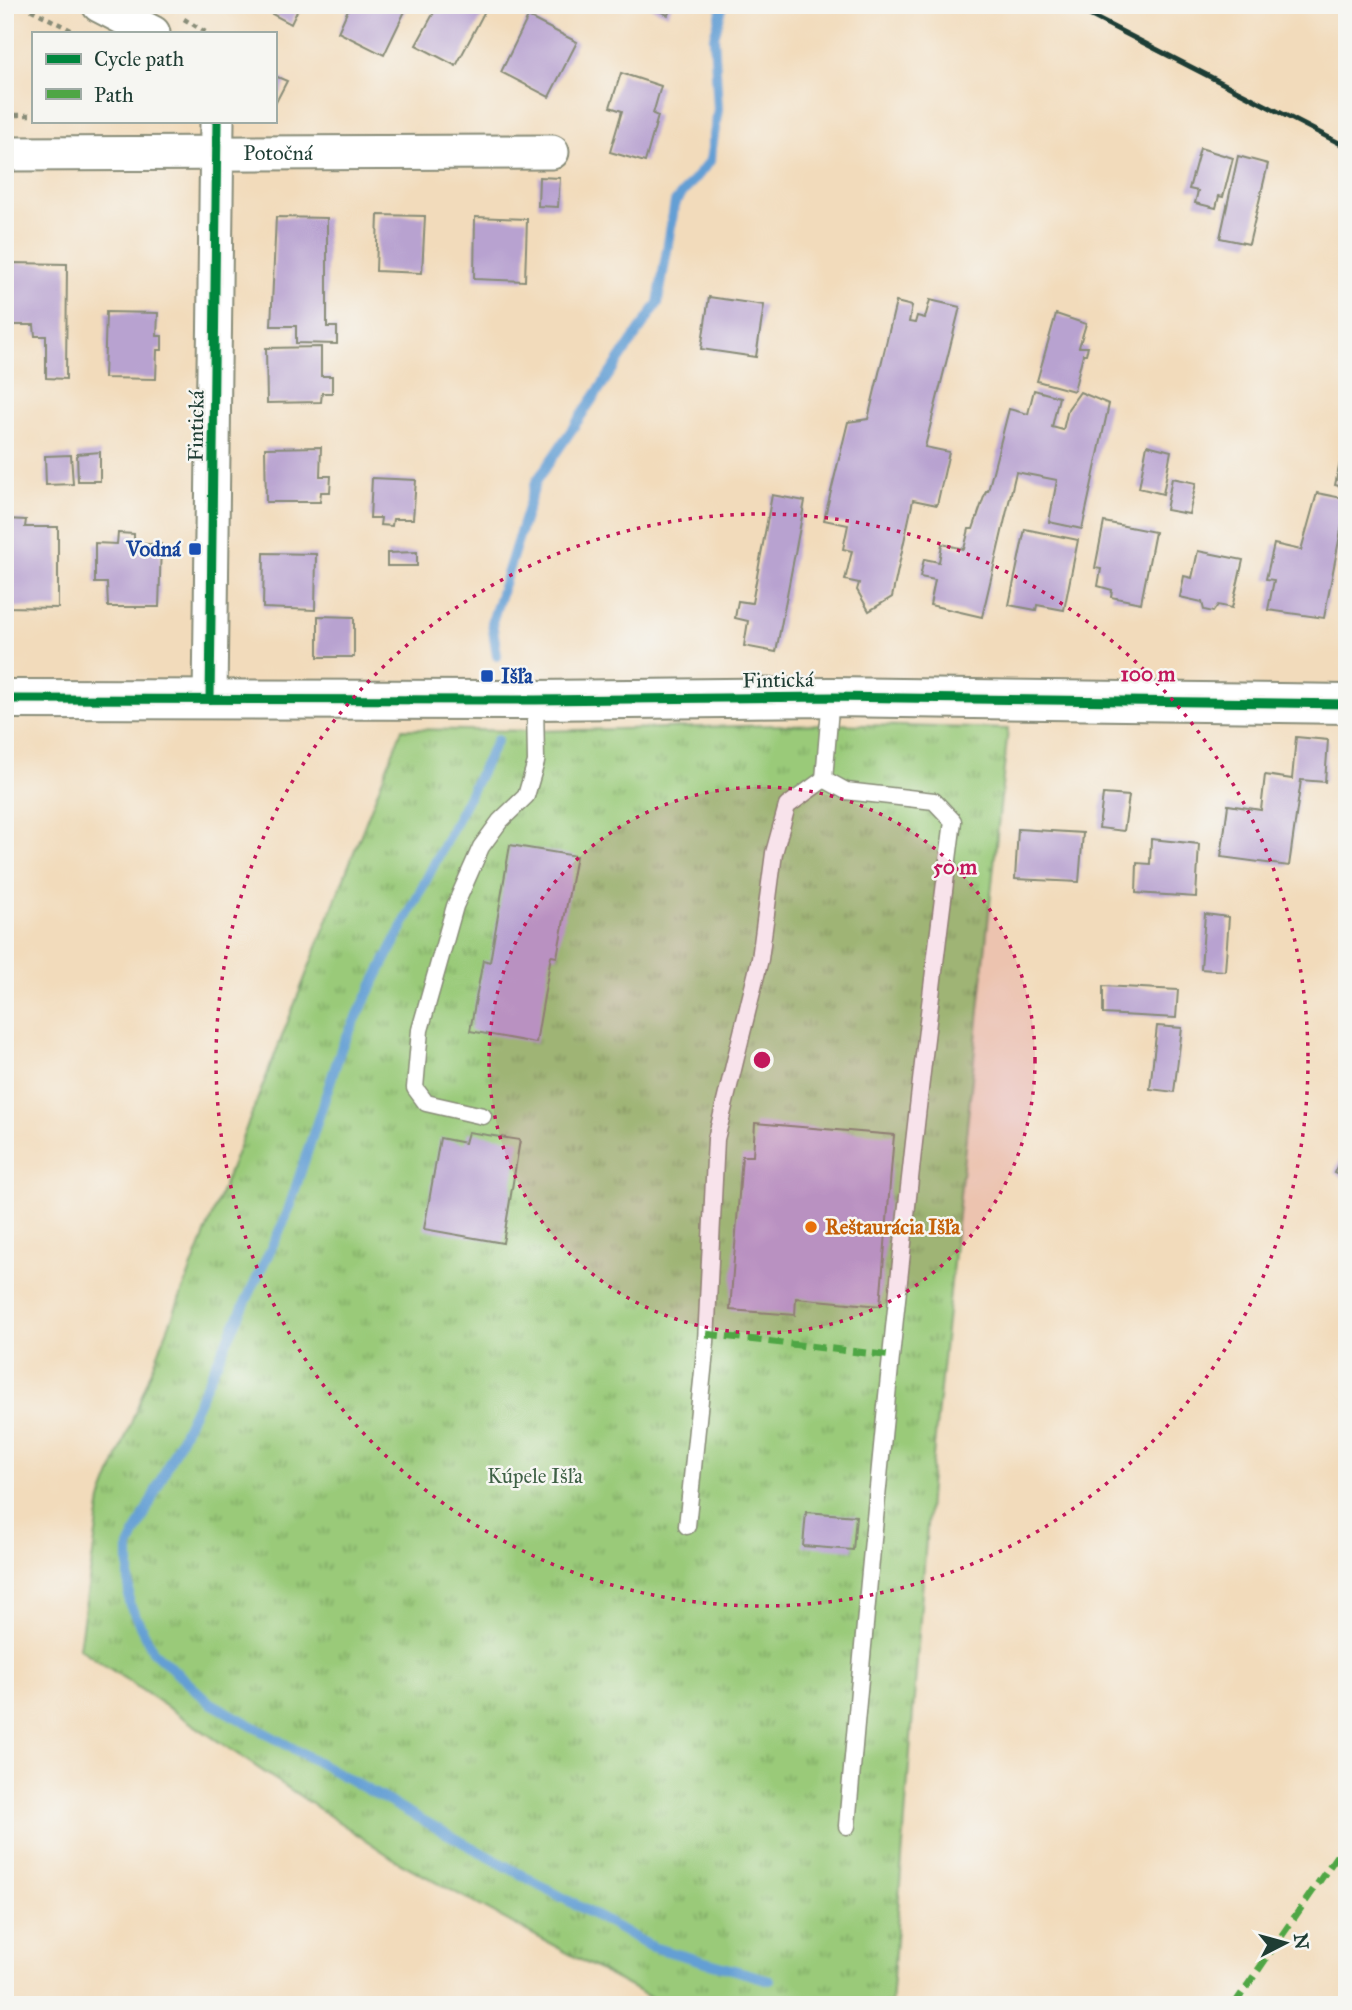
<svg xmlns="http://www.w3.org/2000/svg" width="1352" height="2010" font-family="'IM FELL Great Primer',serif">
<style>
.park{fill:url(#park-tufts);stroke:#5c8456;stroke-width:2}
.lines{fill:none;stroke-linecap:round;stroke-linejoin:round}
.stream{stroke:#649fd4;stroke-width:10}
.building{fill:#b8a2d0}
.service-casing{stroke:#888c78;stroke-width:19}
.minor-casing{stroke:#888c78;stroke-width:37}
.tertiary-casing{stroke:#888c78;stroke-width:42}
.path{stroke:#888c78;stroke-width:4.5;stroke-dasharray:5 5;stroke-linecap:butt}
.service{stroke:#fff;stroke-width:16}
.minor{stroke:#fff;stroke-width:33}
.tertiary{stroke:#fff;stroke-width:38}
.rail{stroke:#1f3d34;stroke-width:5}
.quiet{stroke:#4fa644;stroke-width:7;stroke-dasharray:14 7;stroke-linecap:butt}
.cycleway-casing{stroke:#f6f6f2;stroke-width:13}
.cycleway{stroke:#00873e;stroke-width:9}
.ring{fill:none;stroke:#c2185b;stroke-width:3.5;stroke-dasharray:3.5 7}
.transit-dot{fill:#1a4fb4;stroke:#f6f6f2;stroke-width:2.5}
.food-dot{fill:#e8710a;stroke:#f6f6f2;stroke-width:2.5}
.labels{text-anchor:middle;stroke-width:5;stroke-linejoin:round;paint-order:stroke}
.street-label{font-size:21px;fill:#1f3d34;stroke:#f6f6f2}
.transit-label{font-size:21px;font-weight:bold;fill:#164399;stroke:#f6f6f2;text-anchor:end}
.food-label{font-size:21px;font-weight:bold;fill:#c56008;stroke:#f6f6f2;text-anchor:start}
.park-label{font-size:21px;fill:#3e6045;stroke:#f6f6f2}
.centre{fill:#c2185b;stroke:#f6f6f2;stroke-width:3.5}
.ring-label{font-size:21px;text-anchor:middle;font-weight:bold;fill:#c2185b;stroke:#f6f6f2;stroke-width:5;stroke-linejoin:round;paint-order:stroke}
</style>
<defs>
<pattern id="park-tufts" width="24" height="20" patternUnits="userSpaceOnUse" patternTransform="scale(1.75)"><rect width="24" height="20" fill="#9aca79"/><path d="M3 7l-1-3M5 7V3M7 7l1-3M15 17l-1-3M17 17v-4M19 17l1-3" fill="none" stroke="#7da564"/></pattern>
</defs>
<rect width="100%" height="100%" fill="#f6f6f2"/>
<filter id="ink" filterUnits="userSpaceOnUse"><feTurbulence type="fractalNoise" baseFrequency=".0143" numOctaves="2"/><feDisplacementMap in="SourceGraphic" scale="14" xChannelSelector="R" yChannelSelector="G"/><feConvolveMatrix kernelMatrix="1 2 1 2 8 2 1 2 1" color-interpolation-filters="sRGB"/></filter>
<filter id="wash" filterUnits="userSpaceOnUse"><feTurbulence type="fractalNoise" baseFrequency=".00686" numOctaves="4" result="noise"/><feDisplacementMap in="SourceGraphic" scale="28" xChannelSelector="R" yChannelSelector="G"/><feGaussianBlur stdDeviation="1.57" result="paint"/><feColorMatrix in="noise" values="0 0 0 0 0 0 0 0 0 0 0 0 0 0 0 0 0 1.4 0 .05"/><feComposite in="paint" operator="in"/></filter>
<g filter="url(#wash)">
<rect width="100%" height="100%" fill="#f2dbbb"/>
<polygon class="park" points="830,724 1008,729 930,1486 891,2005 664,2005 397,1861 79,1648 101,1500 402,729 535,731"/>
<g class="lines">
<g class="stream">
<polyline points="497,656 492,622 536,482 658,303 675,202 710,161 718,109 714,37 723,5"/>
<polyline points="497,740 342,1046 286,1217 129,1547 129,1603 153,1651 209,1702 652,1947 770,1980"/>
</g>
</g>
<g id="blocks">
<g class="building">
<polygon points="255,5 300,5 291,24"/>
<polygon points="350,5 408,5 384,55 338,32"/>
<polygon points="438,5 488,5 456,66 416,45"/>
<polygon points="645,5 672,5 668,15"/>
<polygon points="528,17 577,42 549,97 501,72"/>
<polygon points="621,73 661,86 653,114 658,116 645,162 610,152 622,111 610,107"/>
<polygon points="275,76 287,81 275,104"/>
<polygon points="1200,148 1233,158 1223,197 1219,196 1216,208 1195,203 1198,191 1189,189"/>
<polygon points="1238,156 1268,164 1249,244 1220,238"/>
<polygon points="539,177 560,178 558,207 538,206"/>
<polygon points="378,215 425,216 422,273 376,271"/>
<polygon points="276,217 327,218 327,327 337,327 337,344 296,343 296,326 271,326"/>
<polygon points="475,217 527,219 525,281 474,279"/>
<polygon points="12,263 67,264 66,379 46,378 46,336 35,336 34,325 11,325"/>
<polygon points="709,297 764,305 756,357 701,349"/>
<polygon points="930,300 960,307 925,447 949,452 937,505 913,500 892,597 869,611 857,590 859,583 845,580 852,551 843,549 848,525 824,520 848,422 868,419 896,302 912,306 909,322 915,323 917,316 925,318"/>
<polygon points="106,312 158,313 157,336 162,336 162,350 157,350 156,379 104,378"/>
<polygon points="1056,314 1086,324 1079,347 1088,347 1086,354 1083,354 1074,391 1037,381"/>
<polygon points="321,347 321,376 332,376 332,393 322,393 321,402 267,403 266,348"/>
<polygon points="1034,390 1059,397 1052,427 1063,430 1068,409 1080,392 1109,404 1082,529 1049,522 1057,480 1016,472 982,617 930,605 935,580 920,577 924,559 939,562 942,544 964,549 969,529 973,529 986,491 988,491 1009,409 1028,414"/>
<polygon points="1147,445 1171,451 1163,494 1139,488"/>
<polygon points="321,447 320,476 331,476 330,492 321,492 320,502 266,502 265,448"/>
<polygon points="100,452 100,481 78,481 77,454"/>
<polygon points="71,455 73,484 46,485 45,456"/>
<polygon points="1341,458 1347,459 1347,488 1335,485"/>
<polygon points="372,478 416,480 413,519 393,519 392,526 380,525 381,518 370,518"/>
<polygon points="1172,478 1196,483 1189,514 1166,510"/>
<polygon points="1317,493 1347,499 1324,618 1268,610 1274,580 1266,579 1274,544 1301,550"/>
<polygon points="772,495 805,501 776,652 744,646 748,621 735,618 738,601 752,603"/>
<polygon points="5,519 26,520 25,527 58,527 58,608 5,607"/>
<polygon points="1104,522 1155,532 1141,603 1111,597 1112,590 1098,586 1101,569 1095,568"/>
<polygon points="1025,529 1078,540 1064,610 1037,605 1036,610 1009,605"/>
<polygon points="118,533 134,534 134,544 161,544 159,607 108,607 107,583 95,583 95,543 117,544"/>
<polygon points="1198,551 1243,560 1232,608 1218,605 1213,612 1204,610 1202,602 1180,597 1184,576 1192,578"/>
<polygon points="417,552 417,566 387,566 387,553"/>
<polygon points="264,553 316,554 315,610 263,608"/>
<polygon points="318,616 354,617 354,657 318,657"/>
<polygon points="1296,737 1328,740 1325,782 1301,780 1289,866 1221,857 1228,805 1261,810 1265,775 1292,779"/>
<polygon points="1103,794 1129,796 1124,831 1099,828"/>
<polygon points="1018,829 1083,833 1079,882 1015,879"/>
<polygon points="1151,839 1199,844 1196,897 1136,893 1137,863 1150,864"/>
<polygon points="510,845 576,856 557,957 551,956 536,1043 470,1031 483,960 490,962"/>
<polygon points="1205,914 1229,917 1225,971 1201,969"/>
<polygon points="1347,947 1347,963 1341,961"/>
<polygon points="1103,986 1178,990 1176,1018 1103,1014"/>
<polygon points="1157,1026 1182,1028 1174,1092 1150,1089"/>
<polygon points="755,1123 894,1135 880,1306 796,1298 795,1315 730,1310 742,1156 753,1156"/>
<polygon points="468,1132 520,1140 503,1243 424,1229 440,1138 465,1143"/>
<polygon points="1347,1144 1347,1179 1334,1173"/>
<polygon points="806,1512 856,1516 853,1550 803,1546"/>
</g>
</g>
</g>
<g filter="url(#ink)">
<use href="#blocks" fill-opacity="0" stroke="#888c78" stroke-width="2"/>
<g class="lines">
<g class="service-casing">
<g id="service">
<path d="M 831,697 L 824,779 L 846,791 L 934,801 L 953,821 C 909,1155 876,1490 847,1826"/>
<polyline points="483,1116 426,1103 415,1088 420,1030 455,906 481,847 500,821 526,796 536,762 535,700"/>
<polyline points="687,1526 706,1342 716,1139 760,959 774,853 787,806 824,779"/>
</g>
</g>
<g class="minor-casing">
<g id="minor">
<polyline points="99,5 153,33"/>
<path id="s1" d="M 5,154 L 552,152"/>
<polyline points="210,699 217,121"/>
</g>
</g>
<g class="tertiary-casing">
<polyline id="tertiary" points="5,699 535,700 831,697 1347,704"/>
</g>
<g class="path">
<polyline points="22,5 73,31"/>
<polyline points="184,19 207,33"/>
<polyline points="5,115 33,115"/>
</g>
<use href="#service" class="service"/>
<use href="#minor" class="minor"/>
<use href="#tertiary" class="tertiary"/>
<polyline class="rail" points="1070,5 1347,147"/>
<g class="quiet">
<polyline points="706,1334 892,1356"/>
<polyline points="1234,2005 1347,1841"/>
</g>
<g class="cycleway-casing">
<g id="cycleway">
<polyline points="5,699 535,700 831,697 1347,704"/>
<polyline points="210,699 217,121"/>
</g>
</g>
<use href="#cycleway" class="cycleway"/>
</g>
</g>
<circle cx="762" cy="1060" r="273" fill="#c2185b" fill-opacity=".12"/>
<g class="ring">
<circle cx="762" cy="1060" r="273"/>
<circle cx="762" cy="1060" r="546"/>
</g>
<g class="transit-dot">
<rect x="188" y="542" width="14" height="14" rx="3.5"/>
<rect x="480" y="669" width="14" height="14" rx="3.5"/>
</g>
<circle class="food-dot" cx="811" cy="1227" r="7"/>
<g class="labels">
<g class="street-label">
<text dy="7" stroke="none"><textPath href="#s1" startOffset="273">Potočná</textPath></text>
<text transform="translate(196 426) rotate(-89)" y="7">Fintická</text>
<text transform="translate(778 680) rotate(-1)" y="7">Fintická</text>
</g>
<g class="transit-label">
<text x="181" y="556">Vodná</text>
<text x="501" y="683" text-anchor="start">Išľa</text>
</g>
<g class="food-label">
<text x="825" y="1234">Reštaurácia Išľa</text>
</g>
<g class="park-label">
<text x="535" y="1483">Kúpele Išľa</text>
</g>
</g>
<circle cx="762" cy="1060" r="10" class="centre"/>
<g class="ring-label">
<text x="1148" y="681">100 m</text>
<text x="955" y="874">50 m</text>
</g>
<rect width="1352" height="2010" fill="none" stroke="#f6f6f2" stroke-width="28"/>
<rect x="32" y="32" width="245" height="91" fill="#f6f6f2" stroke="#a0aca6" stroke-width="2"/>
<rect x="46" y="54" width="35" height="10" fill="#00873e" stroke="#a0aca6" stroke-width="2"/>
<text x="94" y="66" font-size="21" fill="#1f3d34">Cycle path</text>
<rect x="46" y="89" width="35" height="10" fill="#4fa644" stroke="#a0aca6" stroke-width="2"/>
<text x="94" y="102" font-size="21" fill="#1f3d34">Path</text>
<g transform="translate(1285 1943) rotate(84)" stroke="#f6f6f2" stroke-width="5" paint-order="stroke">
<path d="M0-5L12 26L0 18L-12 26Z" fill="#1f3d34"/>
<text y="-10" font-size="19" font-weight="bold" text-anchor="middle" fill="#1f3d34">N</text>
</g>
</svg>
